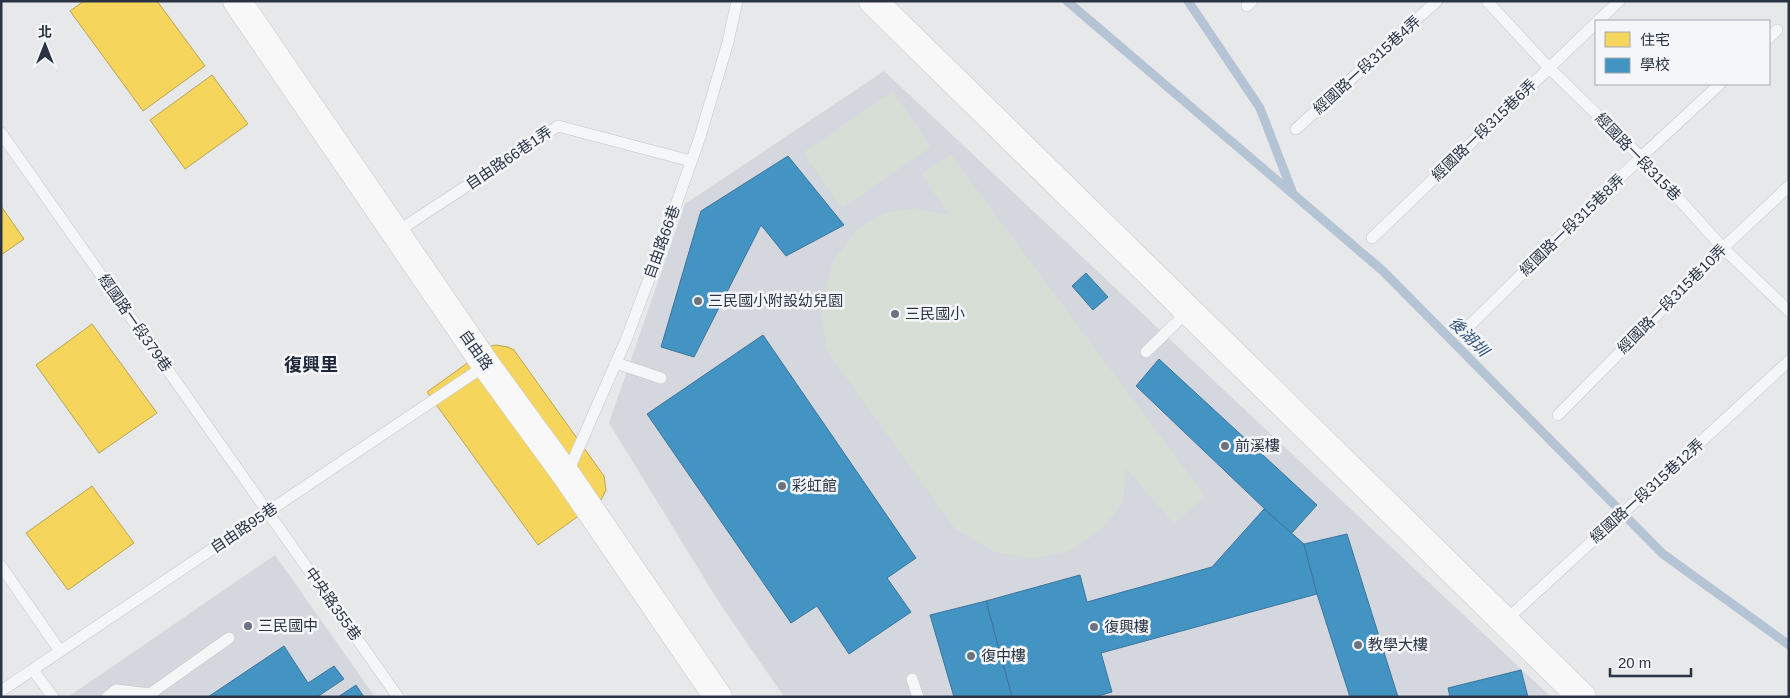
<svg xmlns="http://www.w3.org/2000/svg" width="1790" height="698" font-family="Arial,'Noto Sans TC',sans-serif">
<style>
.built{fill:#d4d7dd}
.green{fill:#d6ded6}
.homes{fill:#f6d55c;stroke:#b9a555}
.schools{fill:#4393c3;stroke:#3c769d}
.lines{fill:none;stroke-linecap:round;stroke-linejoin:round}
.stream{stroke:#b4c4d5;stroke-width:9}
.lane-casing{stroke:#c4c6c8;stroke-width:12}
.secondary-casing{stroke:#c4c6c8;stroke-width:29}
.lane{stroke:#f5f6f7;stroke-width:11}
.secondary{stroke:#f8f8f8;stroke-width:28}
.poi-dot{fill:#6c737f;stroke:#f4f6f9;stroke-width:2}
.labels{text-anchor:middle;stroke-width:5;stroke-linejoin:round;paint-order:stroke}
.street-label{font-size:15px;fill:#2b3445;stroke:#f4f6f9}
.poi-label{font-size:15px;fill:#2b3445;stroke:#f4f6f9;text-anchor:start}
.water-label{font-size:16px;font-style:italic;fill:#34527a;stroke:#f4f6f9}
.quarter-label{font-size:18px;font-weight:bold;fill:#1d2536;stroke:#f4f6f9}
</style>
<rect width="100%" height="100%" fill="#e6e8ea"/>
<g class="built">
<polygon points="884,71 1551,697 784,697 717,599 609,423 685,204"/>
<polygon points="275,555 375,697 68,697"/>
</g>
<g class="green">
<polygon points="893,91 931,147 842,208 803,153"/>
<polygon points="951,155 1205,496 1174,524 1126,468 1123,502 1103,528 1070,551 1031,559 995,552 955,529 826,349 821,306 833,261 858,229 884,213 915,208 949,215 921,174"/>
</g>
<g class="homes">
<polygon points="84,1 157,1 205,66 143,111 70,11"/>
<polygon points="212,75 248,124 185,169 150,120"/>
<polygon points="1,206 24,239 1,255"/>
<polygon points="92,324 157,413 99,453 36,365"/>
<polygon points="496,345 508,347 514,350 604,476 606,490 601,500 538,545 427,392 491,346"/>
<polygon points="92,486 134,543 68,590 26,533"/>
</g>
<g class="schools">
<polygon points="788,156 844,225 786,256 761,225 694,357 661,347 701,211"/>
<polygon points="1086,273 1108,297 1093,310 1072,286"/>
<polygon points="763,335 916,558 887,578 911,612 849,654 817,606 791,623 647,414"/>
<polygon points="1159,359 1317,505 1291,534 1136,386"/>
<polygon points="1264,509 1304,544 1317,594 1101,653 1112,692 1094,697 1012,697 986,601 1080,575 1087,602 1212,567"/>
<polygon points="1347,534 1398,697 1350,697 1317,594 1304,544"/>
<polygon points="986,601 1012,697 954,697 930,615"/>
<polygon points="284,646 308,683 334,666 344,679 317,697 208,697"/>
<polygon points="1521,670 1528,697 1450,697 1448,688"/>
<polygon points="356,685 364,697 338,697"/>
</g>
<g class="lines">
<g class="stream">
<polyline points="1067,1 1383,271 1663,554 1789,645"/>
<polyline points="1188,1 1260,108 1292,191"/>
</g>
<g class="lane-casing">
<g id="lane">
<polyline points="1487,1 1549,68 1641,157 1723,248 1789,311"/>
<polyline points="1247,6 1252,1"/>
<polyline points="1598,21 1619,1"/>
<polyline points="1769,38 1777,30"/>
<polyline points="1296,129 1437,1"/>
<polyline points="1,133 398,697"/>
<polyline points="395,233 558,126 691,161"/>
<polyline points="1372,238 1596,23"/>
<polyline points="1469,326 1641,157 1720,84"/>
<polyline points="1146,352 1188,311"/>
<polyline points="616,363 661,378"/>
<polyline points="1558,415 1723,248 1789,186"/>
<polyline points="567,474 626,340 661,247 700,137 728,42 737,1"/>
<polyline points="1,566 60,651"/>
<polyline points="1505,621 1789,361"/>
<polyline points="33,670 53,697"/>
<polyline points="912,679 918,697"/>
<polyline points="1,691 486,365"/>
<polyline points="107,697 116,690 150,694 229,638"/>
</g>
</g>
<g class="secondary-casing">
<g id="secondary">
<polyline points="237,1 486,365 567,476 718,697"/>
<polyline points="873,1 1582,697"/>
</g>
</g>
<use href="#lane" class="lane"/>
<use href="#secondary" class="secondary"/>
</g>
<g class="poi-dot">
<circle cx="698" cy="301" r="5"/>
<circle cx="895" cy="314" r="5"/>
<circle cx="1225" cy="446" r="5"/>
<circle cx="782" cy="486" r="5"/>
<circle cx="248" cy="626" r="5"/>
<circle cx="1094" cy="627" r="5"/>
<circle cx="1358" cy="645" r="5"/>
<circle cx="971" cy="656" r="5"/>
</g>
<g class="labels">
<g class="street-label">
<text transform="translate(1367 65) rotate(-42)" y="5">經國路一段315巷4弄</text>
<text transform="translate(1484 130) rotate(-44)" y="5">經國路一段315巷6弄</text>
<text transform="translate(1638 157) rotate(46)" y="5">經國路一段315巷</text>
<text transform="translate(509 158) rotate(-34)" y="5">自由路66巷1弄</text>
<text transform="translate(1572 225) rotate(-44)" y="5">經國路一段315巷8弄</text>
<text transform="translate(662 242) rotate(-70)" y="5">自由路66巷</text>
<text transform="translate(1672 299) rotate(-45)" y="5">經國路一段315巷10弄</text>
<text transform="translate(135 323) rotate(55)" y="5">經國路一段379巷</text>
<text transform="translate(476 350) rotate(55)" y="5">自由路</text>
<text transform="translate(1647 491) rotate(-42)" y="5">經國路一段315巷12弄</text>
<text transform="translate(244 528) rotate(-34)" y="5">自由路95巷</text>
<text transform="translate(333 604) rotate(55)" y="5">中央路355巷</text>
</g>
<g class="poi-label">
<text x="708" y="306">三民國小附設幼兒園</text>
<text x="905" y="319">三民國小</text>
<text x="1235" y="451">前溪樓</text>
<text x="792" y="491">彩虹館</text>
<text x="258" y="631">三民國中</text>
<text x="1104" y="632">復興樓</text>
<text x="1368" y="650">教學大樓</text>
<text x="981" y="661">復中樓</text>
</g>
<g class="water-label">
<text transform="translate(1469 336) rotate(45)" y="6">後湖圳</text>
</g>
<g class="quarter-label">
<text x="311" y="371">復興里</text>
</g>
</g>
<rect width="1790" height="698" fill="none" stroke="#2b3445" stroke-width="5"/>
<rect x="1595" y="20" width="175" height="65" fill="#f4f6f9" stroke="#a4a8b1"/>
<rect x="1605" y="32" width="25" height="15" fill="#f6d55c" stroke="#a4a8b1"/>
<text x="1640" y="45" font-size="15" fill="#2b3445">住宅</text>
<rect x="1605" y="58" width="25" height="15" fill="#4393c3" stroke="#a4a8b1"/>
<text x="1640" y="70" font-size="15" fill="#2b3445">學校</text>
<g transform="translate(45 45)" stroke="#f4f6f9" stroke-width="4" paint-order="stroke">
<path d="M0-4L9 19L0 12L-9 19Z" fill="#2b3445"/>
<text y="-8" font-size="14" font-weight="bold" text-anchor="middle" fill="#2b3445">北</text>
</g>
<path d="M1610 668v8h81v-8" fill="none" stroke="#2b3445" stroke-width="2.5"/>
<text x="1618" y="668" font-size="15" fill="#2b3445" stroke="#f4f6f9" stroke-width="4" paint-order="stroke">20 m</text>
</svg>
